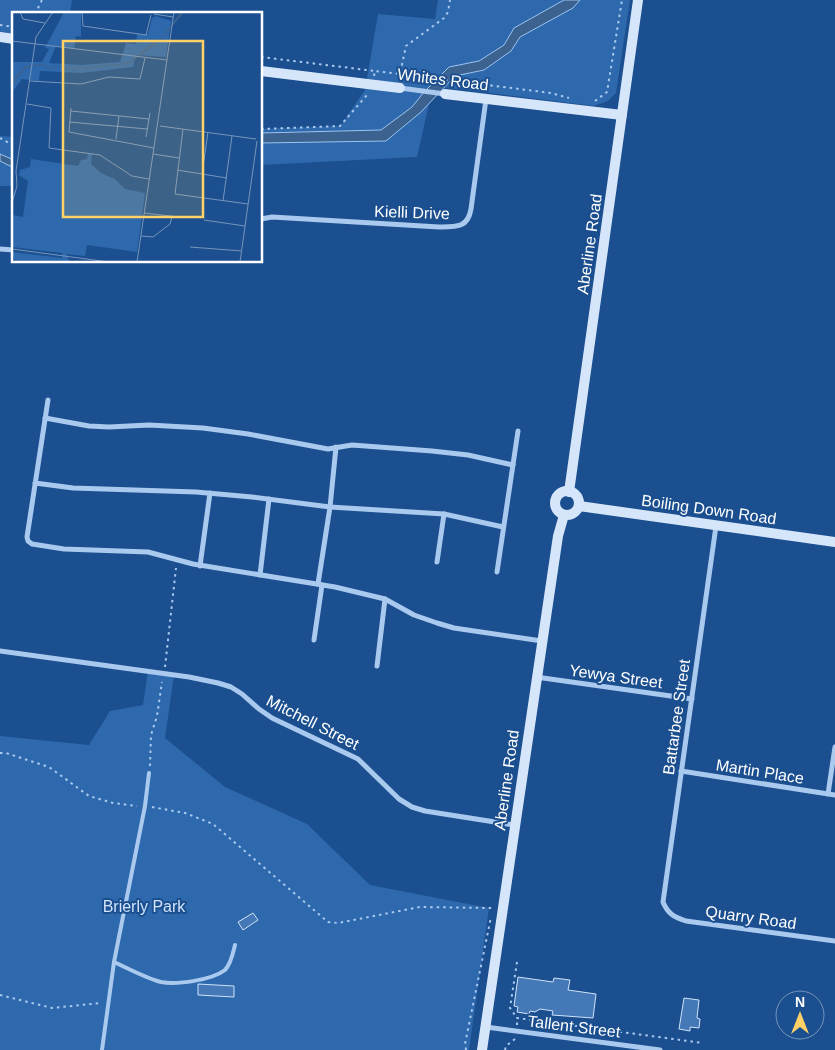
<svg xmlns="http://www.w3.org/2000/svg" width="835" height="1050" font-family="Arial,sans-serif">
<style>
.green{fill:#2e69ad}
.water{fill:#3c6290;stroke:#9cc4f0}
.building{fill:#4478b7;stroke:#cfe3fa}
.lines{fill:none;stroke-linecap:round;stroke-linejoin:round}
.path{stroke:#a9c9ee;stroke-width:2;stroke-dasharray:2.5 4;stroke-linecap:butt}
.lane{stroke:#a9c9ee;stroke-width:4}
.street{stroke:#a9c9ee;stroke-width:5}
.secondary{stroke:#d6e6fa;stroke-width:10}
.labels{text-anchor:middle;stroke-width:4;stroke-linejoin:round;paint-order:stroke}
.street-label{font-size:16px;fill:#fff;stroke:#1b4f8f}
.park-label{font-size:16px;fill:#cfe3fa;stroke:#1b4f8f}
.inset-road{fill:none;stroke:#7695bc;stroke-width:1}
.view{fill:#ffd166;fill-opacity:0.15;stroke:#ffd166;stroke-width:2.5}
.inset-edge{fill:none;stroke:#fff;stroke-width:2.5}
</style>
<rect width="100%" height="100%" fill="#1b4f8f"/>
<g class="green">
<polygon points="0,0 72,0 70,14 14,14 14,39 0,37"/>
<polygon points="438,0 630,0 616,93 608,101 594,106 433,86 417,157 261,165 261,129 340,126 365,90 378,14 435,19"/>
<polygon points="0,136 14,137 14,186 0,186"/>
<polygon points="148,671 174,675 165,738 225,787 307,824 370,885 489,908 469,1050 0,1050 0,736 89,745 110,711 143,705"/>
</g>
<g class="water">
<polygon points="564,0 580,0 573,8 520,37 511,51 484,70 455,76 421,112 386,141 261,143 261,133 381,130 412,107 424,92 449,67 479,61 504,45 514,28"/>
<polygon points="0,154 14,160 14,168 0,161"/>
</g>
<g class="building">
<polygon points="253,913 258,920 243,930 238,922"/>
<polygon points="518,977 553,982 554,978 570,980 568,990 596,994 593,1018 552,1015 553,1011 540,1009 535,1012 530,1011 529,1014 517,1012 518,1007 514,1006"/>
<polygon points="198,984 234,986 234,997 198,995"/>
<polygon points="684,998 699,1000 697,1018 700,1019 699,1028 690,1027 690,1031 679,1029"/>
</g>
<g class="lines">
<g class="path">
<polyline points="35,14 42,0"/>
<polyline points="0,25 14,27"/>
<polyline points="261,57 375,71"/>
<polyline points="400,74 551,93 569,98"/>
<polyline points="374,76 375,71 400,74 406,46 444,18 448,12 450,0"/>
<polyline points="595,101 607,92 622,0"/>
<polyline points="261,129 340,126 367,95"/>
<polyline points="0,138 14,146"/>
<polyline points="165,667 176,568"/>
<polyline points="0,753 6,753 49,767 89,796 113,803 137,806"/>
<polyline points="150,766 151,735 157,716 162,682"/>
<polyline points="152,807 185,813 213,824 328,922 338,923 420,907 492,908"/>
<polyline points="517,962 510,1008 517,1018"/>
<polyline points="0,995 52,1008 101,1003"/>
<polyline points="517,1025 517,1018 703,1043"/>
<polyline points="466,1050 465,1044 491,917"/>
<polyline points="505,1050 506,1046 515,1039 515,1037"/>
</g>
<g class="lane">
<path d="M 114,962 C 127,968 148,979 161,982 C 177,985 212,980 225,970 C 231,964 233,953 235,945"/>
<polyline points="102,1050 114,962 145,806 149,773"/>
</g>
<g class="street">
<polyline points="400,88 445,94"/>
<path d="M 261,219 L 272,217 L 439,227 C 456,227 468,228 471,209 L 486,99"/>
<polyline points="0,249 14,250"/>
<polyline points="48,400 27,537 28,541 32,544 64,549 148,552 193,564 335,587 385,599 414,615 437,623 454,628 542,641"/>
<polyline points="45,418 89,426 109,427 149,425 203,428 248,434 328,449 352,445 432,451 468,455 513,465"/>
<polyline points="35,483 73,488 196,492 252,497 330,507 444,514 503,527"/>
<path d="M 716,526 L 663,902 C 668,914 674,917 686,921 L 835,941"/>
<polyline points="437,562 444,514"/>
<polyline points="200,566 210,493"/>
<polyline points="497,572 518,431"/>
<polyline points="260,575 269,499"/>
<polyline points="318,584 330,507 336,447"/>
<polyline points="314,640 322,585"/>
<polyline points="0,651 189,677 218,683 231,687 242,694 259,709 272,718 358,759 399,799 412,807 425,811 514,825"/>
<polyline points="377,666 385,599"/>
<polyline points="536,677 692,699"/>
<polyline points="681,771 835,795"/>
<polyline points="828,794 835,747"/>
<polyline points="486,1027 660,1050"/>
</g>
<g class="secondary">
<polyline points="0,37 14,39"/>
<polyline points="261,71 400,88"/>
<polyline points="445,94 622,115"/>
<circle cx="567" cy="503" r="12"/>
<polyline points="569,492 638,0"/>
<polyline points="579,506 835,542"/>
<polyline points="482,1050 558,536 564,515"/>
</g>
</g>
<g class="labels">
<g class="street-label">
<text transform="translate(443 79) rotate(7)" y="6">Whites Road</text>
<text transform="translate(412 212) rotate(2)" y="6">Kielli Drive</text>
<text transform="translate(589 244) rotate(-82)" y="6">Aberline Road</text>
<text transform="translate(709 509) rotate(8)" y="6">Boiling Down Road</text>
<text transform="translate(616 676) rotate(8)" y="6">Yewya Street</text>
<text transform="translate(676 717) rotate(-82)" y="6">Battarbee Street</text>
<text transform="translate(313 722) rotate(27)" y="6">Mitchell Street</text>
<text transform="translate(760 771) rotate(9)" y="6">Martin Place</text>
<text transform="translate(506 780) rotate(-82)" y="6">Aberline Road</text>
<text transform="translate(751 917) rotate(8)" y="6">Quarry Road</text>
<text transform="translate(574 1026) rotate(7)" y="6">Tallent Street</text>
</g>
<g class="park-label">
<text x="144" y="912">Brierly Park</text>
</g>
</g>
<g transform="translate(12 12)">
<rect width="250" height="250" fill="#1b4f8f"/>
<path d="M 52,0 L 69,0 L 69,25 L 64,24 L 62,37 L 44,34 L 37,51 L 69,53 L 108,50 L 114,31 L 124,32 L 125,22 L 136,22 L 140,6 L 144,4 L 159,9 L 154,45 L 124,43 L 121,55 L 69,61 L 28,59 L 27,69 L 10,67 L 0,80 L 0,50 L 30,50 L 37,37 L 33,36 ZM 76,141 L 80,142 L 79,152 L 89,161 L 103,167 L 113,177 L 133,181 L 125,240 L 75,233 L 73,244 L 55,242 L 57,250 L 3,250 L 0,240 L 50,246 L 50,241 L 0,235 L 0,203 L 11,205 L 16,169 L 7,163 L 8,158 L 18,155 L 19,147 L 66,154 L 69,148 L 75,147 Z" fill="#2e69ad"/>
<path d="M 169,0 L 172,0 L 147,30 L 116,52 L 55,58 L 45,54 L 39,57 L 31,53 L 15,56 L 3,68 L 0,77 L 1,67 L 14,54 L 31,52 L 39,56 L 44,53 L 56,57 L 115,51 L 150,25 Z" fill="#3c6290"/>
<path class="inset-road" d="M 8,0 L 11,7 L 33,11M 70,0 L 71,14 L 134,23 L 139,3M 142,2 L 161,5M 0,29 L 155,48M 18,69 L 69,72 L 97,65 L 128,67 L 133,46M 15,92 L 39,96 L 37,136 L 88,143 L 120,164 L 137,167M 59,96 L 57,120 L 142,136M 59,99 L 137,107M 57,110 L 135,117M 148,114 L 244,127M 171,117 L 163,182 L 236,192M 134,125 L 138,101M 104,127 L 107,104M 141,142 L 167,146M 165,158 L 215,166M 190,162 L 196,120M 211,189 L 220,124M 0,191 L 5,174 L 4,159 L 24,25 L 41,0M 132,201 L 167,205M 192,208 L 233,214M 129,224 L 141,225 L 158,212 L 160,205M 178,235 L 230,239M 0,237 L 97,250M 125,250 L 162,0M 228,250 L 245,129"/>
<path class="view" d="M 51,29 L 191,29 L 191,205 L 51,205 Z"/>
<rect width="250" height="250" class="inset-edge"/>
</g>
<g transform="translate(800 1015)"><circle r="24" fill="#1b4f8f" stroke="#7695bc"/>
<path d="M0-4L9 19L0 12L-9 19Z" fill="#ffd166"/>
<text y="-8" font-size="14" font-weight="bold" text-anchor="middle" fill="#ffffff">N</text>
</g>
</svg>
